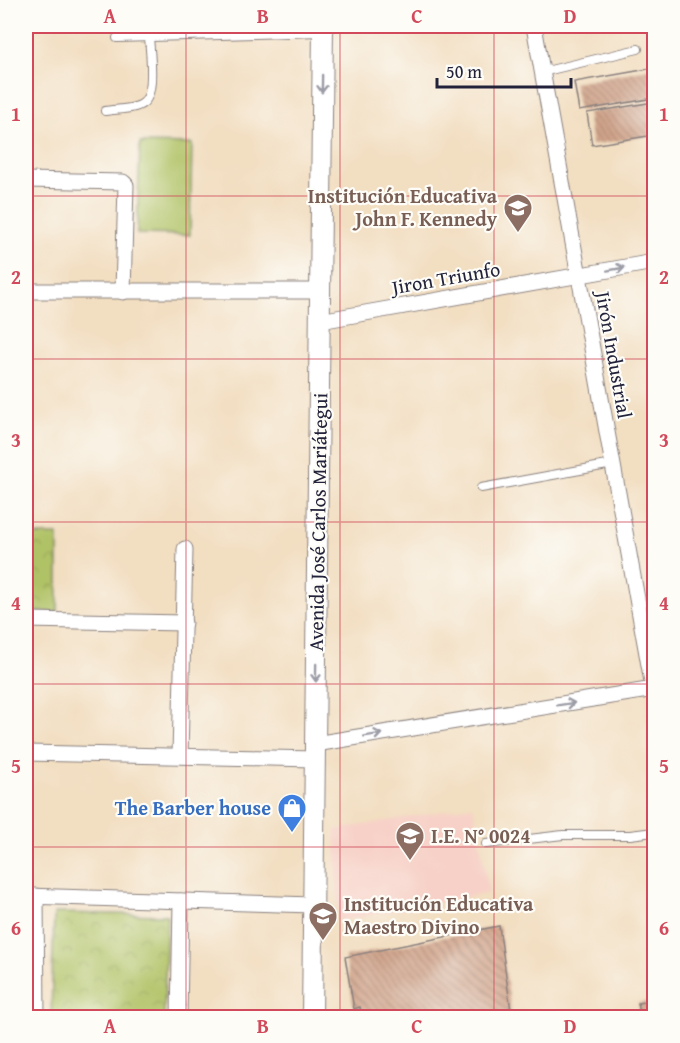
<svg xmlns="http://www.w3.org/2000/svg" width="680" height="1043" font-family="'Gentium Book Plus',serif">
<style>
.built{fill:#f7d1c7}
.park{fill:url(#park-crowns);stroke:#697250;stroke-width:1.5}
.pitch{fill:#b0c266;stroke:#697250;stroke-width:1.5}
.building{fill:url(#building-back-hatch)}
.lines{fill:none;stroke-linecap:round;stroke-linejoin:round}
.service-casing{stroke:#8a807e;stroke-width:10}
.minor-casing{stroke:#8a807e;stroke-width:17}
.tertiary-casing{stroke:#8a807e;stroke-width:22}
.service{stroke:#fff;stroke-width:8}
.minor{stroke:#fff;stroke-width:15}
.tertiary{stroke:#fff;stroke-width:20}
.oneway{stroke:#9c9ca7}
.grid{fill:none;stroke:#d1495b;stroke-width:1.5;stroke-opacity:0.55}
.labels{text-anchor:middle;stroke-width:4.5;stroke-linejoin:round;paint-order:stroke}
.education-label{font-size:20px;font-weight:bold;fill:#785e54;stroke:#fdfcf7;text-anchor:start}
.street-label{font-size:20px;fill:#22223b;stroke:#fdfcf7}
.shop-label{font-size:20px;font-weight:bold;fill:#366cbe;stroke:#fdfcf7;text-anchor:end}
.neatline{fill:none;stroke:#d1495b;stroke-width:2}
.grid-label{font-size:20px;text-anchor:middle;font-weight:bold;fill:#d1495b}
</style>
<defs>
<pattern id="park-crowns" width="20" height="18" patternUnits="userSpaceOnUse" patternTransform="scale(1.5)"><rect width="20" height="18" fill="#b0c266"/><path d="M2 6a3 3 0 1 1 6 0M12 15a3 3 0 1 1 6 0" fill="none" stroke="#97a659"/></pattern>
<pattern id="building-back-hatch" width="6" height="6" patternUnits="userSpaceOnUse" patternTransform="scale(1.5)"><rect width="6" height="6" fill="#d1a48b"/><path d="M-1 5l2 2M0 0l6 6M5-1l2 2" fill="none" stroke="#a98573"/></pattern>
</defs>
<rect width="100%" height="100%" fill="#fdfcf7"/>
<filter id="ink" filterUnits="userSpaceOnUse"><feTurbulence type="fractalNoise" baseFrequency=".0167" numOctaves="2"/><feDisplacementMap in="SourceGraphic" scale="12" xChannelSelector="R" yChannelSelector="G"/><feConvolveMatrix kernelMatrix="1 2 1 2 8 2 1 2 1" color-interpolation-filters="sRGB"/></filter>
<filter id="wash" filterUnits="userSpaceOnUse"><feTurbulence type="fractalNoise" baseFrequency=".008" numOctaves="4" result="noise"/><feDisplacementMap in="SourceGraphic" scale="24" xChannelSelector="R" yChannelSelector="G"/><feGaussianBlur stdDeviation="1.35" result="paint"/><feColorMatrix in="noise" values="0 0 0 0 0 0 0 0 0 0 0 0 0 0 0 0 0 1.4 0 .05"/><feComposite in="paint" operator="in"/></filter>
<g filter="url(#wash)">
<rect width="100%" height="100%" fill="#f2dec1"/>
<polygon class="built" points="473,806 489,893 339,921 335,830"/>
<g class="park">
<rect x="26" y="535" width="32" height="77"/>
<polygon points="54,913 167,915 164,1017 51,1017"/>
</g>
<polygon class="pitch" points="140,143 192,144 190,235 137,234"/>
<g id="blocks">
<g class="building">
<polygon points="654,68 654,98 579,111 574,82"/>
<polygon points="654,102 654,135 592,145 587,113"/>
<polygon points="499,926 512,1018 362,1018 360,1007 354,1009 345,957"/>
<polygon points="654,1000 654,1018 641,1018 638,1003"/>
</g>
</g>
</g>
<g filter="url(#ink)">
<use href="#blocks" fill-opacity="0" stroke="#8a807e" stroke-width="1.5"/>
<g class="lines">
<g class="service-casing">
<g id="service">
<polyline points="117,38 321,32"/>
<polyline points="542,72 638,49"/>
<path d="M 105,111 C 116,109 135,110 143,103 C 156,95 150,52 149,37"/>
<polyline points="481,488 613,464"/>
<polyline points="486,844 563,835 630,835 654,832"/>
</g>
</g>
<g class="minor-casing">
<g id="minor">
<polyline points="534,26 654,693"/>
<polyline points="26,180 123,182 126,185 123,292"/>
<polyline points="26,291 320,291"/>
<polyline points="320,321 654,262"/>
<polyline points="26,620 184,623"/>
<polyline points="315,744 654,689"/>
<polyline points="26,753 315,759"/>
<polyline points="180,755 185,549"/>
<polyline points="26,896 313,905"/>
<polyline points="36,896 37,1018"/>
<polyline points="179,1018 181,901"/>
</g>
</g>
<g class="tertiary-casing">
<polyline id="tertiary" points="312,1018 323,26"/>
</g>
<use href="#service" class="service"/>
<use href="#minor" class="minor"/>
<use href="#tertiary" class="tertiary"/>
</g>
<defs><path id="oneway-shaft" d="M-6 0H5M1.5-3L5.5 0L1.5 3" fill="none" stroke-width="1.6" stroke-linecap="round" stroke-linejoin="round" transform="scale(1.5)"/></defs>
<g class="oneway">
<use href="#oneway-shaft" transform="translate(322 84) rotate(91)"/>
<use href="#oneway-shaft" transform="translate(616 269) rotate(-10)"/>
<use href="#oneway-shaft" transform="translate(316 673) rotate(91)"/>
<use href="#oneway-shaft" transform="translate(566 704) rotate(-9)"/>
<use href="#oneway-shaft" transform="translate(373 735) rotate(-9)"/>
</g>
</g>
<path class="grid" d="M 186,26 L 186,1018M 340,26 L 340,1018M 494,26 L 494,1018M 26,196 L 654,196M 26,359 L 654,359M 26,522 L 654,522M 26,684 L 654,684M 26,847 L 654,847"/>
<defs>
<g id="school-pin" transform="scale(1.5)"><path d="M0 17L-7.5 6A9.5 9.5 0 1 1 7.5 6Z" fill="#8d6e63" stroke="#fdfcf7"/><path d="M0-5L7-2L0 1L-7-2ZM-4 1L0 2.5L4 1V4Q0 6-4 4Z" fill="#fff"/></g>
<g id="shop-pin" transform="scale(1.5)"><path d="M0 17L-7.5 6A9.5 9.5 0 1 1 7.5 6Z" fill="#3f7fe0" stroke="#fdfcf7"/><path d="M-5-2.5h2.3a2.7 3.5 0 0 1 5.4 0H5L5.5 6h-11ZM-1.5-2.5h3a1.5 2.3 0 0 0-3 0Z" fill="#fff"/></g>
</defs>
<g fill-rule="evenodd">
<use href="#school-pin" x="518" y="208"/>
<use href="#shop-pin" x="292" y="808"/>
<use href="#school-pin" x="410" y="836"/>
<use href="#school-pin" x="323" y="916"/>
</g>
<g class="labels">
<g class="education-label">
<text x="497" y="203" text-anchor="end">Institución Educativa<tspan x="497" dy="23">John F. Kennedy</tspan></text>
<text x="431" y="843">I.E. N° 0024</text>
<text x="344" y="911">Institución Educativa<tspan x="344" dy="23">Maestro Divino</tspan></text>
</g>
<g class="street-label">
<text transform="translate(446 278) rotate(-10)" y="7">Jiron Triunfo</text>
<text transform="translate(614 355) rotate(80)" y="7">Jirón Industrial</text>
<text transform="translate(318 522) rotate(-89)" y="7">Avenida José Carlos Mariátegui</text>
</g>
<g class="shop-label">
<text x="271" y="815">The Barber house</text>
</g>
</g>
<rect width="680" height="1043" fill="none" stroke="#fdfcf7" stroke-width="66"/>
<path d="M437 78v9h134v-9" fill="none" stroke="#22223b" stroke-width="3"/>
<text x="446" y="78" font-size="18" fill="#22223b" stroke="#fdfcf7" stroke-width="4.5" paint-order="stroke">50 m</text>
<rect x="33" y="33" width="614" height="977" class="neatline"/>
<g class="grid-label">
<text x="110" y="23">A</text>
<text x="263" y="23">B</text>
<text x="417" y="23">C</text>
<text x="570" y="23">D</text>
<text x="16" y="121">1</text>
<text x="664" y="121">1</text>
<text x="16" y="284">2</text>
<text x="664" y="284">2</text>
<text x="16" y="447">3</text>
<text x="664" y="447">3</text>
<text x="16" y="610">4</text>
<text x="664" y="610">4</text>
<text x="16" y="773">5</text>
<text x="664" y="773">5</text>
<text x="16" y="935">6</text>
<text x="664" y="935">6</text>
<text x="110" y="1033">A</text>
<text x="263" y="1033">B</text>
<text x="417" y="1033">C</text>
<text x="570" y="1033">D</text>
</g>
</svg>
